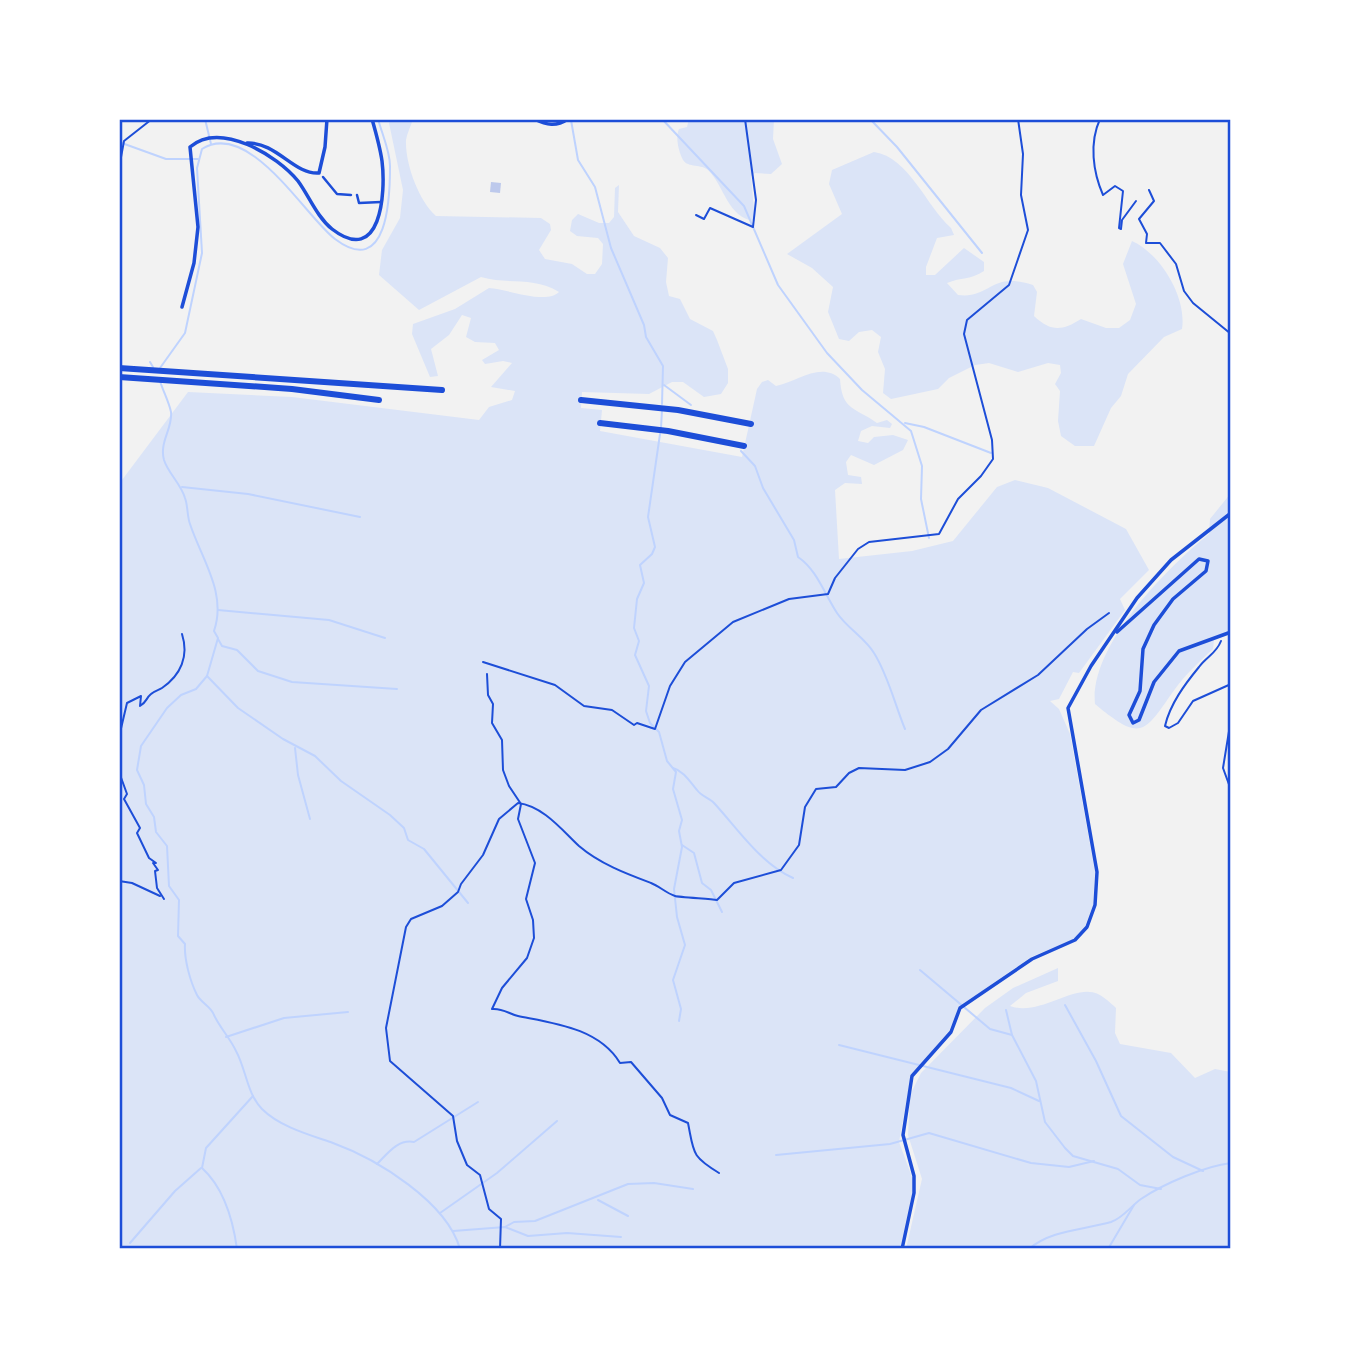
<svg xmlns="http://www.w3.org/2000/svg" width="1350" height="1368" font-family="Cabin,sans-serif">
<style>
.green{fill:#dbe4f7}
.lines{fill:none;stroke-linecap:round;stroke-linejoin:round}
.stream{stroke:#bfd3fe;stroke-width:2}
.building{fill:#bdc9ec}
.path{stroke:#1d4ed8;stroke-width:2}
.pedestrian{stroke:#1d4ed8;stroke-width:2.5}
.minor{stroke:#1d4ed8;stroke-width:3.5}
.motorway{stroke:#1d4ed8;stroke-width:6}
.neatline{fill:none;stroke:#1d4ed8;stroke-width:2.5}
</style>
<rect width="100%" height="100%" fill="#f2f2f2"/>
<g class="green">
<path d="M 392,119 L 413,119 C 411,126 407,133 406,140 C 405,164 419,201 436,216 L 541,218 L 550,224 L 551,230 L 539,250 L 545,259 L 572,264 L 587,274 L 595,274 L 602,264 L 603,244 L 598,238 L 577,236 L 570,231 L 572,220 L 578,214 L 599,223 L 609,223 L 614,217 L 615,188 L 619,185 L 618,212 L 634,236 L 660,248 L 668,258 L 666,282 L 669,296 L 680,299 L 690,319 L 713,331 L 717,340 L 728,369 L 728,383 L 721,394 L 704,397 L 683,382 L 672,382 L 649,394 L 582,392 L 581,408 L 602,410 L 600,431 L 742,457 L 757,389 L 762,382 L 768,380 L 776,386 C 797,382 821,361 840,379 C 842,411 855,407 877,423 L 887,420 L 892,424 L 890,428 L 872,426 L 861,431 L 858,441 L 868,443 L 874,437 L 893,435 L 908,440 L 903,450 L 874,465 L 851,455 L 846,462 L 848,475 L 861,477 L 862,484 L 845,483 L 835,490 L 839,559 L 912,551 L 953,541 L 997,487 L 1015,480 L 1048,488 L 1126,529 L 1149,570 L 1120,599 L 1125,610 L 1079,673 L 1073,672 L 1059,699 L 1050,701 L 1059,709 L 1070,734 L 1095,872 L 1093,905 L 1085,926 L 1074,939 L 1031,957 L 959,1007 L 949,1031 L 911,1075 L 899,1142 L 912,1177 L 912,1193 L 900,1249 L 119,1249 L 119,484 L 188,392 L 292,397 L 479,420 L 489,407 L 512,400 L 515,391 L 491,387 L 512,363 L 503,361 L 485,364 L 482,360 L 499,350 L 495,343 L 475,342 L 466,337 L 471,318 L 462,315 L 449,335 L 431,349 L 438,376 L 430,377 L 412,334 L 413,324 L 455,309 L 489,288 C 507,289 546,305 559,292 C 534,276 508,285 481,277 L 419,310 L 379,275 L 382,250 L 400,218 L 403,190 L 389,123 Z"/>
<path d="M 689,119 L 774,119 L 773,139 L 782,164 L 771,174 L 755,173 L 751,176 L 755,221 C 728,219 724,185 708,170 C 702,164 688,168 683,160 C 679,152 675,138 679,129 L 687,127 Z"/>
<path d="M 874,152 C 909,157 926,206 951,228 L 954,235 L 937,238 L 926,267 L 926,275 L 935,275 L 964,248 L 984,262 L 984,271 C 971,280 961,277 947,283 L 958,295 C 991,299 990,271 1033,285 L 1037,292 L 1034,316 C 1051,332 1062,331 1081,319 L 1106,328 L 1119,328 L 1130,320 L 1136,304 L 1123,264 L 1132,241 C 1161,254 1187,298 1182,329 L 1164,337 L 1128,374 L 1121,396 L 1111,408 L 1094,446 L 1075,446 L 1061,436 L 1058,421 L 1060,391 L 1055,384 L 1061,373 L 1060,365 L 1048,363 L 1018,372 L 989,363 L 975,365 L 949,378 L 938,389 L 891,399 L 883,393 L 885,369 L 878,352 L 881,337 L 872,330 L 859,332 L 849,341 L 839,339 L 828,312 L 833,287 L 812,268 L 787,254 L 842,214 L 829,184 L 832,170 Z"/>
<path d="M 1231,493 L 1231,630 L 1214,640 L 1213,649 C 1200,661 1185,675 1175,689 C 1144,732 1143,744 1095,704 C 1089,646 1167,568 1209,534 L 1210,519 Z"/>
<path d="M 1058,968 L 1058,981 L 1026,993 L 1010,1006 C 1040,1017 1074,983 1098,994 C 1104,997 1111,1003 1116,1008 L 1115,1033 L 1120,1044 L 1171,1053 L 1195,1078 L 1215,1069 L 1231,1072 L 1231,1249 L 906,1249 L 922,1179 L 908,1135 L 910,1095 L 921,1073 L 985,1008 L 1013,988 Z"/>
</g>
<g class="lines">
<g class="stream">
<polyline points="205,119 211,144"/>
<polyline points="662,119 744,206 778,285 827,353 862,390 911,431 922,466 921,499 929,538"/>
<polyline points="870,119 897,147 982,253"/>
<polyline points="571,120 578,160 595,187 611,248 644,325 646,337 663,366 662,404"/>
<polyline points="119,142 166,159 198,159"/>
<polyline points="150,362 153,367"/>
<path d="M 160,368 L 185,333 L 202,253 L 197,168 L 202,149 C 249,119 305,216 335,239 C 388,279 390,197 390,166 C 390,151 382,134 378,119"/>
<path d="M 160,381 C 163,391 169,402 171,412 C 173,428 159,442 164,460 C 168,473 181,484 185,498 C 188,506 187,516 190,524 C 202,560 227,593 214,631 L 218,638 L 207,676 L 196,689 L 181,695 L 167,708 L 141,746 L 137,770 L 144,785 L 146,804 L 154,817 L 156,832 L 167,846 L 169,886 L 179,900 L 178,936 L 185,944 C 184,959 190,981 197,995 C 201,1003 211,1006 214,1015 C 220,1028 230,1038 236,1051 C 246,1069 247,1094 262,1109 C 280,1127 310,1135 333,1143 C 377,1159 447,1202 460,1249"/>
<polyline points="664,385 691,405"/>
<polyline points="905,423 924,427 991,453"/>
<polyline points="661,428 662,410"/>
<polyline points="660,434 648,517 655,547 652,554 640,565 644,583 637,599 634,628 639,641 635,655 649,686 646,711 650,723 659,732 667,761 676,772 673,789 682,820 679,831 682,847 674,889 677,917 685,945 673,980 681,1009 679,1021"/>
<path d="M 741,451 L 755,466 L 763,488 L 794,540 L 798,557 C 817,570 824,593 837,613 C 847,628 865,638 874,653 C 888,675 895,705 905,729"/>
<polyline points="182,487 248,494 360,517"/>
<polyline points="218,610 329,620 385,638"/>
<polyline points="218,639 222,646 237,650 258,671 292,682 397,689"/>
<polyline points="207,676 238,708 283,739 315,756 341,781 390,815 404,828 408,840 424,849 468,903"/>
<polyline points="295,748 298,775 310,819"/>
<path d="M 673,768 C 684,771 690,782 697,790 C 701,796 709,798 714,803 C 738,829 760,863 793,878"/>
<polyline points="682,845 694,853 702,883 711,890 722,912"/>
<polyline points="920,970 990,1029 1012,1035"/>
<polyline points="1065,1005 1096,1061 1121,1116 1173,1157 1203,1171"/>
<polyline points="1006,1010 1012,1035 1036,1081 1045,1122 1065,1148 1073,1156 1118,1169 1140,1185 1161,1189"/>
<polyline points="226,1037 284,1018 348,1012"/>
<polyline points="839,1045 1011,1088 1039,1101"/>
<polyline points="776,1155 890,1144 929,1133 1031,1163 1069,1167 1094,1161"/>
<path d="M 377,1164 C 388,1153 398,1139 414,1142 L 478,1102"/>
<polyline points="598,1200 628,1216"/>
<polyline points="440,1213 497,1173 557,1121"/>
<polyline points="505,1227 514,1222 535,1221 628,1184 654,1183 693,1189"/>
<polyline points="453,1231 505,1227 528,1236 567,1233 621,1237"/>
<polyline points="130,1243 175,1191 201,1168"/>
<path d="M 237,1249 C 233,1220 224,1188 202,1168 L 206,1148 L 253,1096"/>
<path d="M 1029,1249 C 1051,1230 1083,1230 1111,1222 C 1123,1218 1131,1206 1141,1199 C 1163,1184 1205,1166 1231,1163"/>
<polyline points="1108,1249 1134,1205"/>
</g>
</g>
<polygon class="building" points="491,182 501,183 500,193 490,192"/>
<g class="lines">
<g class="path">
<path d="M 1100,119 C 1089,143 1093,172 1103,195 L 1115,186 L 1123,191 L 1119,228 L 1121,229 L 1122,220 L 1136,201"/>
<polyline points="119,168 124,141 152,119"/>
<polyline points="119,183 119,236"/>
<polyline points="1149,190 1154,201 1139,219 1147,234 1146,243 1160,243 1176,264 1184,291 1193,303 1231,334"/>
<polyline points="696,215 704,219 710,208 753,227 756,200 745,119"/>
<path d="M 1221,641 C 1216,654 1207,656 1199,667 C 1185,684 1170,704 1165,726 L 1169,728 L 1178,723 L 1193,701 L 1231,684"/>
<polyline points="483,662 555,685 584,706 612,710 634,725 637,723 655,729 670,686 685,662 733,622 789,599 828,594 835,578 858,549 869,542 939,534 958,499 981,476 993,459 992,440 964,334 967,320 1009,285 1028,230 1021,195 1023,154 1018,119"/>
<path d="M 487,674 L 488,695 L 493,704 L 492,723 L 502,740 L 503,770 L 509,786 L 521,804 L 518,819 L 535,863 L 526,899 L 533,920 L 534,938 L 527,958 L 502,988 L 492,1009 C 503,1008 509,1014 518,1016 C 553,1023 599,1028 620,1063 L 631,1062 L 662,1098 L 670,1115 L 688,1123 C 694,1153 691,1156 719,1173"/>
<polyline points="1231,719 1223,768 1231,790"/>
<path d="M 119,737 L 127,703 L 141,696 L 140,706 C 147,702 146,698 151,694 C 154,691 159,690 162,688 C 181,675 189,656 182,634"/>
<polyline points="119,752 119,754"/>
<polyline points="119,772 127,794 124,799 140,828 137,833 149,858 156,863 153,863 158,870 155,871 157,888 164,899"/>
<polyline points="119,881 132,883 160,896"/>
<path d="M 500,1249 L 501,1219 L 489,1209 L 480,1175 L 467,1165 L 457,1141 L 453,1116 L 390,1061 L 386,1028 L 406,927 L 411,919 L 442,906 L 458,892 L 461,884 L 483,855 L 499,819 L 518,803 C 543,806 562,830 579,846 C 600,864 627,874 651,883 C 659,886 666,893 675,896 C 678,897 710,899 717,900 L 734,883 L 781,870 L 799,845 L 805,807 L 816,789 L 836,787 L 849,773 L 859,768 L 905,770 L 930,762 L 948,749 L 981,710 L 1038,675 L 1087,629 L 1109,613"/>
</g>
<g class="pedestrian">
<polyline points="323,177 337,194 351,195"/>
<polyline points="357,195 359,203 381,202"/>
</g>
<g class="minor">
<path d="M 534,119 C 547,125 556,127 568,119"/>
<path d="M 247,143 C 277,142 294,175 319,173 L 325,147 L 327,119"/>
<path d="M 182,307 L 194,263 L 198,227 L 190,147 C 220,121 277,155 298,181 C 309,196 317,217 332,229 C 381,267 386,193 382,161 C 380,147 376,133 372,119"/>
<polyline points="1117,632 1199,559 1208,561 1206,571 1173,599 1154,625 1143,649 1140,691 1129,715 1133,723 1139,720 1154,682 1179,651 1231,632"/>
<polyline points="902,1249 914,1193 914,1176 903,1135 912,1076 951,1032 960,1008 1032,959 1075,940 1087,927 1095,905 1097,872 1068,708 1091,666 1137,598 1171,560 1231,513"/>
</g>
<g class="motorway">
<polyline points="119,368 442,390"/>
<polyline points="119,377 292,389 379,400"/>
<polyline points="581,400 678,410 751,424"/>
<polyline points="600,423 668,431 744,446"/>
</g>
</g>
<rect width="1350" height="1368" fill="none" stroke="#ffffff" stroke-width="242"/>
<rect x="121" y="121" width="1108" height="1126" class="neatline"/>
</svg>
